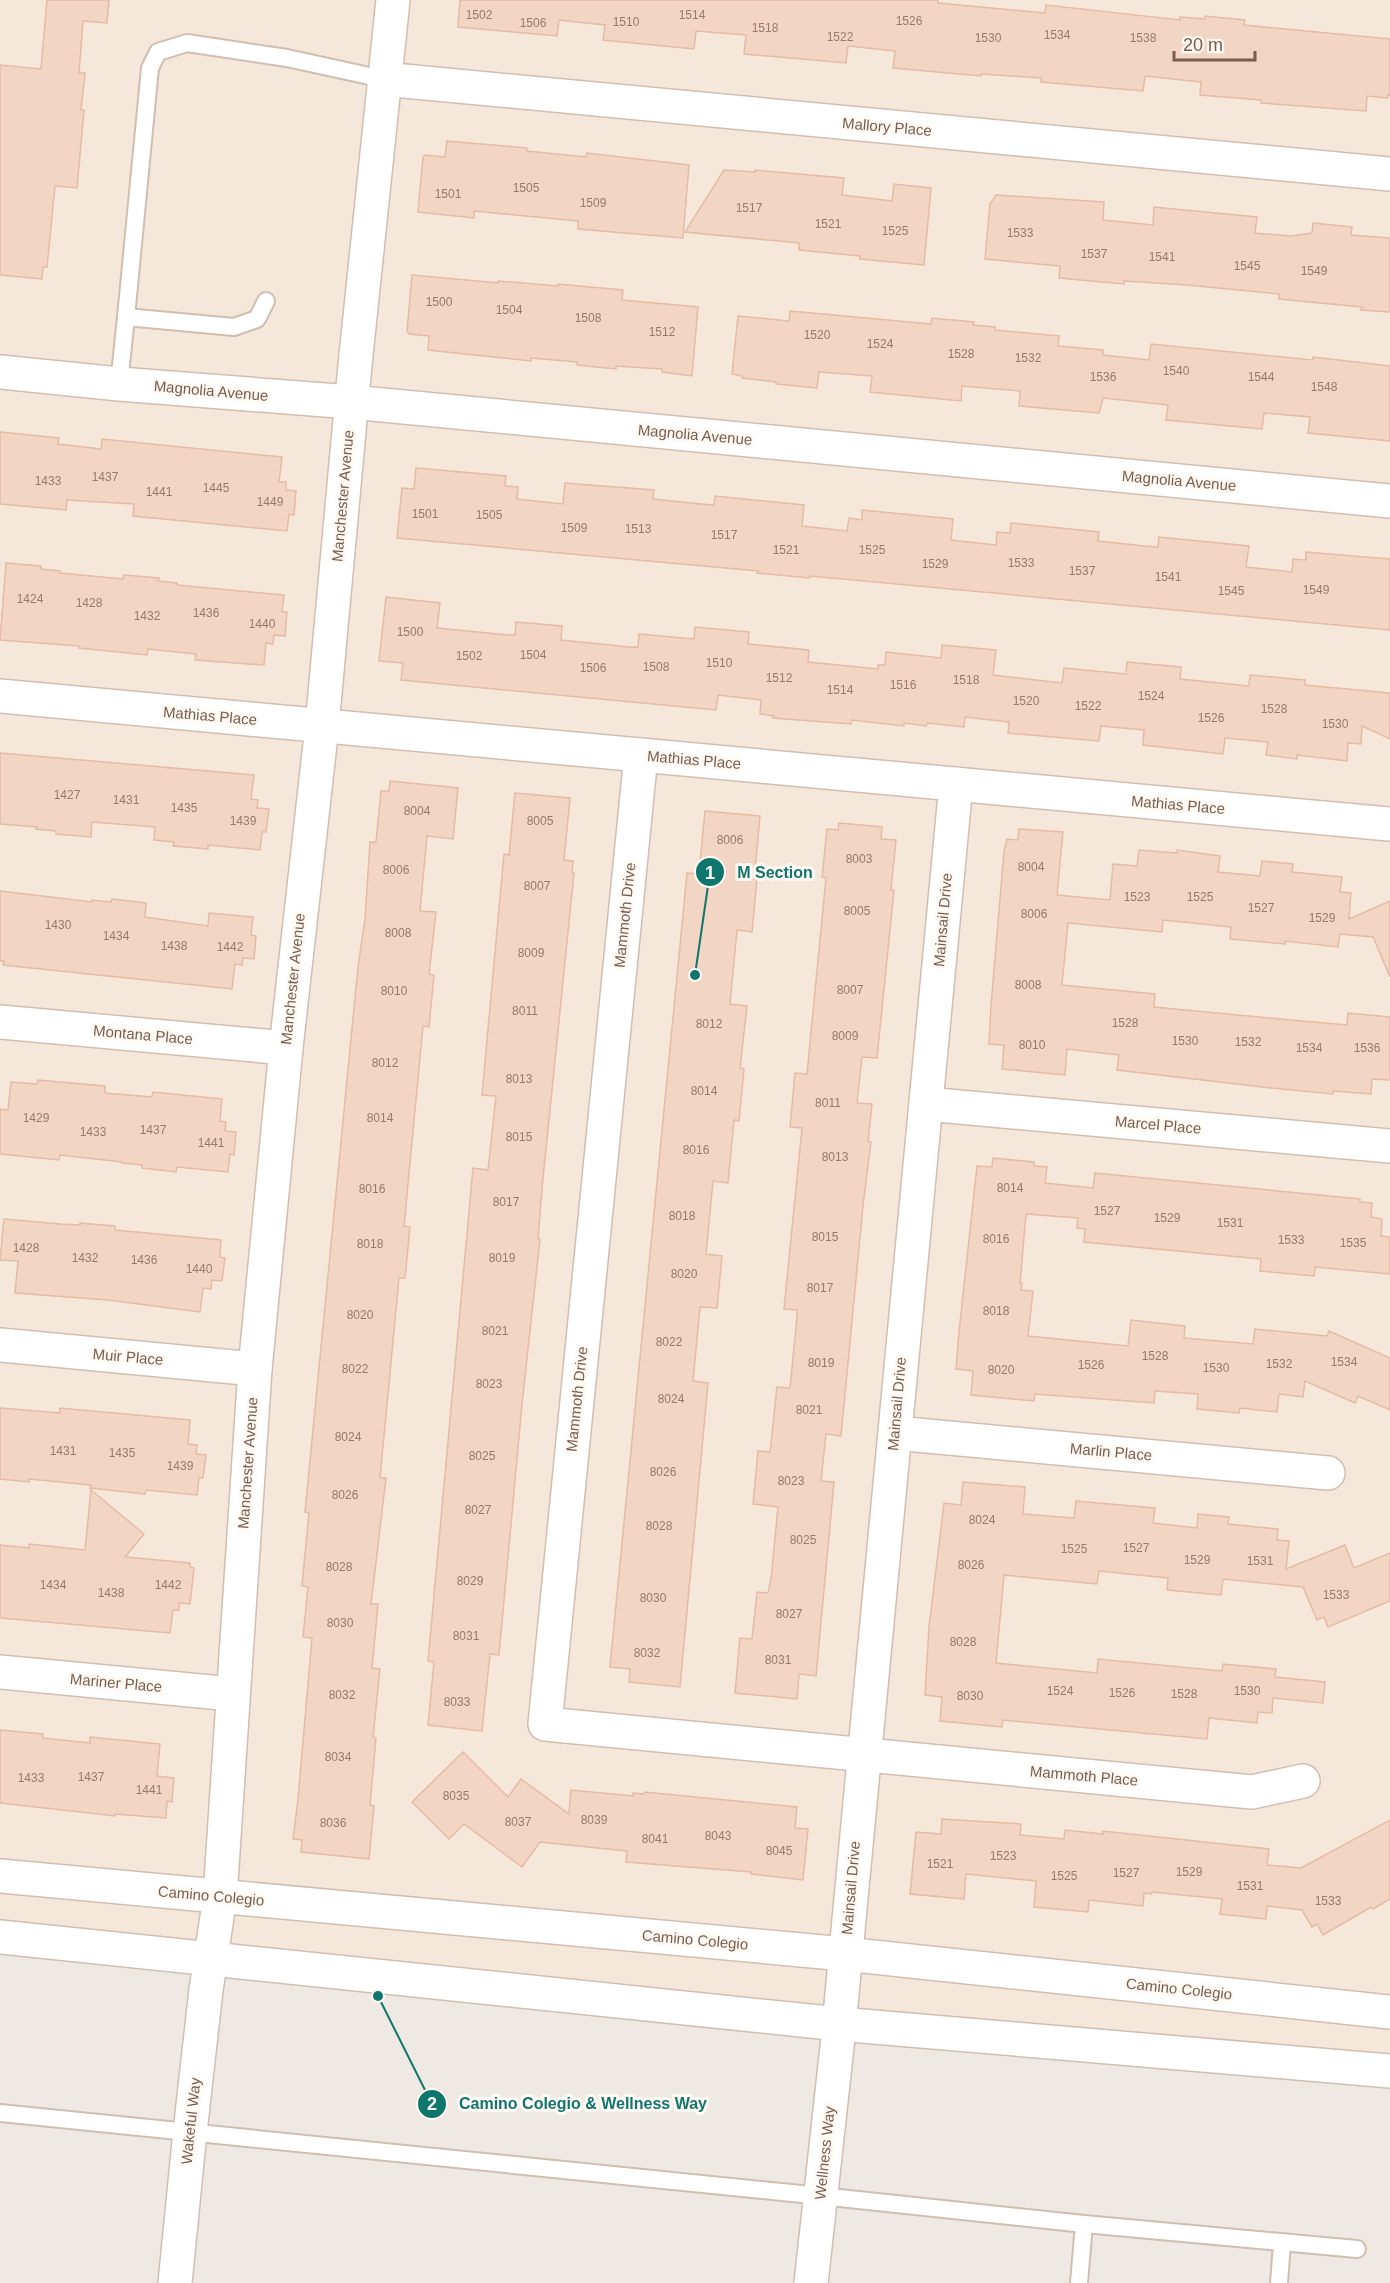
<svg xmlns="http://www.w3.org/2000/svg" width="1390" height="2283" font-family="Arial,sans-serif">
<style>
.residential{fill:#f5e8da}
.industrial{fill:#efe9e4}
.building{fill:#f3d5c3;stroke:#e6bba3;stroke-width:1.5}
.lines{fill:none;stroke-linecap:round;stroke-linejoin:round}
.service-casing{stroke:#d1beb0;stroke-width:20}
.minor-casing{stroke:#d1beb0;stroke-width:36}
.tertiary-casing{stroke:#d1beb0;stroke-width:36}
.service{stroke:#fff;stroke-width:16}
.minor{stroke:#fff;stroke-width:33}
.tertiary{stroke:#fff;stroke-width:33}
.labels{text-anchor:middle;stroke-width:6;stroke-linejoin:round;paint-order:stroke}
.number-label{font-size:12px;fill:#987a6a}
.street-label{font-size:15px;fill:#7a5c4d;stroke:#fffaf3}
.leader{fill:none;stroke:#0f766e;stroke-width:2}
.callout-dot{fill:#0f766e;stroke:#fffaf3;stroke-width:2}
.mark-label{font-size:18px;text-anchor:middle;font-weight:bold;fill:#fff}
.callout-label{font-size:16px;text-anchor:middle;font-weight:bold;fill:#0f766e;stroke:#fffaf3;stroke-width:6;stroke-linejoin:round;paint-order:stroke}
</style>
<rect width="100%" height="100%" fill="#fdf6ec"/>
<polygon class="residential" points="0,0 1390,0 1390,2105 0,1950"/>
<polygon class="industrial" points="0,1937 1390,2071 1390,2283 0,2283"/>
<g class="building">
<polygon points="47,0 109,0 107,23 83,21 79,73 85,73 81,110 84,110 77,188 55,186 47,267 43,267 42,279 0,275 0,65 41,69"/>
<polygon points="460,0 938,0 938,3 1045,13 1046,5 1180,20 1180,17 1205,19 1205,16 1245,20 1244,25 1390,39 1390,96 1388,95 1387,98 1367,96 1366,111 1261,103 1261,100 1200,95 1201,82 1145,76 1143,91 1041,82 1041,78 981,74 981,76 893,68 895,51 848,46 846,63 744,54 746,35 696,31 694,49 603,40 605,25 559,20 557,36 458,27"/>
<polygon points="447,141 527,148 527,151 586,157 587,153 689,165 683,238 578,229 578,221 474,211 474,218 418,212 423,157 425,155 445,157"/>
<polygon points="724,170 755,172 755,170 844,178 842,195 892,201 894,184 931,188 924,265 860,259 860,256 799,250 799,243 685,232"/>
<polygon points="996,195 1104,202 1103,220 1153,225 1154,207 1257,217 1255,233 1291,236 1312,233 1313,223 1352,227 1351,235 1390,238 1390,312 1361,310 1362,307 1279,299 1279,294 1187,285 1124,281 1124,284 1059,278 1060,266 985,259 990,204"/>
<polygon points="412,275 498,283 498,281 558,286 558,284 623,290 622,300 698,307 692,376 662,372 662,369 616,366 616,369 577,365 577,362 531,358 531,361 428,350 429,336 409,334 407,331"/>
<polygon points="790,311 931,324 932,318 974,322 973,325 995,327 995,330 1059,336 1058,346 1103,350 1103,355 1149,360 1151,344 1313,360 1313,357 1390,366 1390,441 1308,433 1310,417 1264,413 1262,429 1166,420 1168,405 1103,398 1099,413 1019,406 1020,391 962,386 961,401 870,392 872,376 819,372 817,388 776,384 776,382 742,378 742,376 732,374 738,316 789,321"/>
<polygon points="0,432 59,438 58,444 101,449 102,439 282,457 279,482 286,482 286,490 296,491 294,515 289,514 287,531 133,516 134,504 67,500 66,510 0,504"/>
<polygon points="416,468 506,476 505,486 518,487 517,499 563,504 565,483 654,490 653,499 701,504 714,505 715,496 804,505 802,526 847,531 849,518 862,520 862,510 953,519 951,540 996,545 997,532 1010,533 1011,523 1099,532 1098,541 1145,546 1158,547 1159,537 1249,546 1246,567 1292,572 1293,559 1306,560 1306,552 1390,559 1390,630 810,576 810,578 757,573 758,571 397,538 402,488 414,489"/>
<polygon points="6,563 41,566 41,569 60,571 60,573 123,579 124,575 159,578 158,581 177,583 177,585 284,595 282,612 287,612 285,636 274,635 273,644 266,643 264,665 195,660 196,654 148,649 147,655 79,648 79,646 0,640"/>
<polygon points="386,597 440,603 437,628 508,635 515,635 516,622 562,626 561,640 630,647 638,647 639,634 694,639 695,627 749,632 748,644 809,650 808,662 878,669 878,665 885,665 886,652 941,658 942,645 996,650 993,675 1062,683 1064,668 1126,674 1127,662 1181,667 1180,679 1249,686 1250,675 1305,680 1305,685 1390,693 1390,739 1362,726 1361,744 1348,743 1347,761 1297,755 1297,759 1266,755 1268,742 1225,738 1223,754 1143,745 1144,730 1101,726 1099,741 1008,733 1009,722 965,717 964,727 927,723 926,726 904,723 904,726 852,720 851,724 773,718 774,716 760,714 761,700 718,695 716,710 401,680 403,663 379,661"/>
<polygon points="0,753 254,775 251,799 258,800 257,808 269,809 266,832 262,832 260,850 208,845 208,849 173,846 174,842 154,840 155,827 92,822 91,837 56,834 56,831 36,829 37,827 0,824"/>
<polygon points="390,781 458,788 453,839 427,836 420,911 436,912 429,974 434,975 429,1027 423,1026 404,1226 410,1227 405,1278 399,1278 380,1478 386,1478 371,1604 378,1604 372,1668 380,1669 373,1737 376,1738 370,1805 374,1806 369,1859 301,1852 302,1840 293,1839 298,1799 312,1638 303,1637 308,1587 302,1586 309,1513 305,1512 358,967 365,919 370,842 376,842 381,791 389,791"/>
<polygon points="515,793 570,798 564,860 573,861 572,873 574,873 542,1188 538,1239 540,1239 522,1404 499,1655 490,1654 482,1731 428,1725 434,1662 428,1661 473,1168 488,1170 496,1096 482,1095 504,854 509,855"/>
<polygon points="705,811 760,816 754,879 757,879 752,932 737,930 730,1004 747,1006 740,1068 744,1069 739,1121 734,1120 728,1183 713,1181 706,1254 722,1256 717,1308 700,1307 693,1381 708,1383 680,1687 629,1682 630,1669 610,1667 687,873 699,874"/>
<polygon points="839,823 882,827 881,839 896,840 891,890 894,890 877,1058 862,1057 857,1103 872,1104 868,1142 871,1142 863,1206 841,1436 826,1434 821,1481 834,1482 816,1676 799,1674 797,1699 735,1693 740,1638 752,1639 757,1592 768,1593 771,1579 778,1507 753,1504 758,1451 770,1452 777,1387 790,1388 797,1317 797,1310 784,1309 802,1128 790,1127 795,1073 807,1074 826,878 822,877 827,829 838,830"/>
<polygon points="1019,829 1063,832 1057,895 1110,900 1113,864 1137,866 1139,850 1177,853 1177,850 1220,856 1218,872 1260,876 1262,861 1293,864 1292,872 1342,877 1340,892 1351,893 1349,919 1390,901 1390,977 1373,937 1340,934 1338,947 1285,941 1285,944 1230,939 1231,927 1163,920 1162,932 1068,923 1062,985 1155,994 1154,1007 1291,1020 1347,1025 1348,1013 1390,1017 1390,1080 1372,1079 1371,1094 1333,1091 1333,1094 1271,1088 1117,1070 1119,1055 1067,1049 1065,1075 1002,1069 1004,1045 989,1044 991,1006 1004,851 1007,839 1018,840"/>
<polygon points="0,891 92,902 92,900 111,902 112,899 146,903 145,917 208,926 209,913 253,917 251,935 256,936 254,959 243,958 242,965 235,964 232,989 3,965 4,961 0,961"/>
<polygon points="38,1080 105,1086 105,1093 152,1097 153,1092 222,1099 220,1121 226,1122 225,1131 236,1132 234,1155 230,1154 228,1172 177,1167 176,1172 142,1168 142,1165 122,1163 122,1162 60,1155 59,1160 0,1154 0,1109 8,1110 11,1082 37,1084"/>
<polygon points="993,1158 1034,1162 1034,1166 1047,1167 1045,1183 1093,1188 1095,1173 1360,1199 1360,1202 1372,1203 1371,1217 1382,1219 1381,1236 1390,1237 1390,1274 1315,1267 1314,1276 1260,1271 1261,1259 1084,1242 1085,1229 1077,1228 1078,1218 1026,1214 1020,1283 1022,1283 1021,1290 1033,1291 1028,1336 1128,1346 1131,1320 1185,1326 1184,1338 1253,1344 1255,1329 1327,1336 1329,1331 1390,1358 1390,1410 1358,1396 1355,1403 1305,1381 1303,1397 1279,1394 1277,1412 1240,1408 1239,1413 1197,1409 1198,1394 1155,1391 1154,1403 1035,1394 1034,1401 971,1395 973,1371 956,1369 959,1332 977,1166 992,1167"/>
<polygon points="4,1219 60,1224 80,1225 80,1223 115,1226 115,1230 221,1240 220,1257 225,1258 222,1281 212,1280 211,1289 203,1288 200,1312 108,1300 15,1293 18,1261 0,1260"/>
<polygon points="0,1408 60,1413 60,1408 190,1420 188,1444 197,1445 196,1454 206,1455 203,1478 199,1478 197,1495 146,1490 145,1494 90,1488 91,1485 29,1479 29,1482 0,1479"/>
<polygon points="963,1482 1025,1487 1023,1514 1074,1518 1076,1501 1155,1508 1153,1523 1197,1528 1198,1514 1229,1517 1228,1524 1278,1529 1277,1540 1289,1541 1286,1569 1345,1545 1354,1568 1390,1553 1390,1601 1328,1627 1324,1617 1317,1620 1303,1587 1223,1579 1221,1595 1167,1590 1168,1578 1099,1571 1097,1584 1004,1575 996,1663 1097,1673 1098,1659 1222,1671 1223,1664 1276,1669 1275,1677 1325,1682 1323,1703 1273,1698 1272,1713 1258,1712 1257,1723 1209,1718 1207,1739 1003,1720 1002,1727 940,1721 942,1697 925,1695 929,1627 944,1503 961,1505"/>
<polygon points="91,1490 144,1534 125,1557 190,1563 190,1567 194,1568 190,1604 179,1603 179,1610 173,1610 170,1633 0,1618 0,1545 29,1548 29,1544 85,1550"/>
<polygon points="0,1730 43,1734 43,1738 90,1743 90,1737 160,1744 157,1776 174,1778 172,1802 167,1801 166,1818 115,1814 115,1816 0,1803"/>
<polygon points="463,1752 508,1797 521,1779 569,1814 571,1790 633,1796 633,1793 644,1794 645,1792 797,1807 795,1828 808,1829 803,1880 751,1874 751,1872 626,1862 627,1851 540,1842 522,1867 464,1824 449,1839 412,1802"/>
<polygon points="942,1819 1021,1824 1020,1835 1064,1839 1065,1830 1103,1834 1103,1831 1269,1849 1267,1865 1301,1868 1390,1820 1390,1899 1373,1909 1371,1907 1323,1935 1317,1924 1312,1927 1302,1910 1267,1906 1266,1919 1220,1914 1222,1899 1152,1892 1151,1894 1144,1893 1143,1906 1089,1900 1088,1912 1034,1907 1036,1881 966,1874 964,1899 910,1894 916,1832 941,1834"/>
</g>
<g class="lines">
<g class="service-casing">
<g id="service">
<polyline points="266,301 257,319 234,327 126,317 150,68 158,52 187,43 287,58 383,79"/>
<polyline points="119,384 126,317"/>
<polyline points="0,2113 821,2196 1084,2224 1357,2249"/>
<polyline points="1079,2283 1084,2224"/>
<polyline points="1279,2283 1282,2244"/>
</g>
</g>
<g class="minor-casing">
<g id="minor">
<polyline points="383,79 1390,174"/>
<polyline points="0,372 119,384 351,402 1390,501"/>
<polyline points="0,696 1389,824"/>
<polyline points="641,755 545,1724 1252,1792 1303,1781"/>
<polyline points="0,1022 286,1048"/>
<polyline points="926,1104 1390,1146"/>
<polyline points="0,1345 255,1369"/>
<polyline points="895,1433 1328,1473"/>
<polyline points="0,1672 232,1694"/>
<polyline points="175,2283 190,2132 206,1990 220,1897 255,1369 286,1048 322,726 355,365 393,0"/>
<polyline points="811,2283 837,2047 956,784"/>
</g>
</g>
<g class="tertiary-casing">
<g id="tertiary">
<polyline points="0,1876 845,1954 1390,2012"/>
<polyline points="0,1937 839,2024 1390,2071"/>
</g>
</g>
<use href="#service" class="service"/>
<use href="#minor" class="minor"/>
<use href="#tertiary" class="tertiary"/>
</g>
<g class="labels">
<g class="number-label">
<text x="479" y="19">1502</text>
<text x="692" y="19">1514</text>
<text x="909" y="25">1526</text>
<text x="626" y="26">1510</text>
<text x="533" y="27">1506</text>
<text x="765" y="32">1518</text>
<text x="1057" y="39">1534</text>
<text x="840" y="41">1522</text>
<text x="988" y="42">1530</text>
<text x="1143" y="42">1538</text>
<text x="526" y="192">1505</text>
<text x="448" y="198">1501</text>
<text x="593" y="207">1509</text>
<text x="749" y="212">1517</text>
<text x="828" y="228">1521</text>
<text x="895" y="235">1525</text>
<text x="1020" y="237">1533</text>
<text x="1094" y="258">1537</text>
<text x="1162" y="261">1541</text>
<text x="1247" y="270">1545</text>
<text x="1314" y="275">1549</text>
<text x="439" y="306">1500</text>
<text x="509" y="314">1504</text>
<text x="588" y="322">1508</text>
<text x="662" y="336">1512</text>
<text x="817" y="339">1520</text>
<text x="880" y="348">1524</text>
<text x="961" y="358">1528</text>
<text x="1028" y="362">1532</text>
<text x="1176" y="375">1540</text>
<text x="1103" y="381">1536</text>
<text x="1261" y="381">1544</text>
<text x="1324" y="391">1548</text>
<text x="105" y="481">1437</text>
<text x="48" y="485">1433</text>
<text x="216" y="492">1445</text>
<text x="159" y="496">1441</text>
<text x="270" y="506">1449</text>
<text x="425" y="518">1501</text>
<text x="489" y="519">1505</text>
<text x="574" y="532">1509</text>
<text x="638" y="533">1513</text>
<text x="724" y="539">1517</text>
<text x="786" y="554">1521</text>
<text x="872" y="554">1525</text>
<text x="1021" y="567">1533</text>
<text x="935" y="568">1529</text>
<text x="1082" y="575">1537</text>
<text x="1168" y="581">1541</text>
<text x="1316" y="594">1549</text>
<text x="1231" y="595">1545</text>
<text x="30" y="603">1424</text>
<text x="89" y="607">1428</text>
<text x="206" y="617">1436</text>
<text x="147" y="620">1432</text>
<text x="262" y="628">1440</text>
<text x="410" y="636">1500</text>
<text x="533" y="659">1504</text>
<text x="469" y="660">1502</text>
<text x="719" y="667">1510</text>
<text x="656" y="671">1508</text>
<text x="593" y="672">1506</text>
<text x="779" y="682">1512</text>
<text x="966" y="684">1518</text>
<text x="903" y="689">1516</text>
<text x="840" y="694">1514</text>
<text x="1151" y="700">1524</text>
<text x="1026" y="705">1520</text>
<text x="1088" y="710">1522</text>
<text x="1274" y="713">1528</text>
<text x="1211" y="722">1526</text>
<text x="1335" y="728">1530</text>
<text x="67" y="799">1427</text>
<text x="126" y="804">1431</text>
<text x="184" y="812">1435</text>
<text x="417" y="815">8004</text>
<text x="243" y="825">1439</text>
<text x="540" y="825">8005</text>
<text x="730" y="844">8006</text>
<text x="859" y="863">8003</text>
<text x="1031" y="871">8004</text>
<text x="396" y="874">8006</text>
<text x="537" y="890">8007</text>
<text x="1137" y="901">1523</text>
<text x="1200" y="901">1525</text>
<text x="1261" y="912">1527</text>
<text x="857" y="915">8005</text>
<text x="1034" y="918">8006</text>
<text x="1322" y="922">1529</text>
<text x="58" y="929">1430</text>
<text x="398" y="937">8008</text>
<text x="116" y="940">1434</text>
<text x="174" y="950">1438</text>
<text x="230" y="951">1442</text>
<text x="531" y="957">8009</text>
<text x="1028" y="989">8008</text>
<text x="850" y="994">8007</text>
<text x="394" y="995">8010</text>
<text x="525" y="1015">8011</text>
<text x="1125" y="1027">1528</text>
<text x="709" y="1028">8012</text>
<text x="845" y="1040">8009</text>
<text x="1185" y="1045">1530</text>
<text x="1248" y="1046">1532</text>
<text x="1032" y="1049">8010</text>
<text x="1309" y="1052">1534</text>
<text x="1367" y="1052">1536</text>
<text x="385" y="1067">8012</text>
<text x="519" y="1083">8013</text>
<text x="704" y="1095">8014</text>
<text x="828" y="1107">8011</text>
<text x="36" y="1122">1429</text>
<text x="380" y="1122">8014</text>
<text x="153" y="1134">1437</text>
<text x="93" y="1136">1433</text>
<text x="519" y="1141">8015</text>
<text x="211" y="1147">1441</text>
<text x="696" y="1154">8016</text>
<text x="835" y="1161">8013</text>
<text x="1010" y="1192">8014</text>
<text x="372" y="1193">8016</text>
<text x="506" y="1206">8017</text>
<text x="1107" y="1215">1527</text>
<text x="682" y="1220">8018</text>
<text x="1167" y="1222">1529</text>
<text x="1230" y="1227">1531</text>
<text x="825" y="1241">8015</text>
<text x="996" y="1243">8016</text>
<text x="1291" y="1244">1533</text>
<text x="1353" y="1247">1535</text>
<text x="370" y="1248">8018</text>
<text x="26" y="1252">1428</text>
<text x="85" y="1262">1432</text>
<text x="502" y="1262">8019</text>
<text x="144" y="1264">1436</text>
<text x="199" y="1273">1440</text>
<text x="684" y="1278">8020</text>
<text x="820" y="1292">8017</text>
<text x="996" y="1315">8018</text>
<text x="360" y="1319">8020</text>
<text x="495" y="1335">8021</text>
<text x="669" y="1346">8022</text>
<text x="1155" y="1360">1528</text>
<text x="1344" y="1366">1534</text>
<text x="821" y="1367">8019</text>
<text x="1279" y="1368">1532</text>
<text x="1091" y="1369">1526</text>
<text x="1216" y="1372">1530</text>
<text x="355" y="1373">8022</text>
<text x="1001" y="1374">8020</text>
<text x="489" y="1388">8023</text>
<text x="671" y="1403">8024</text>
<text x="809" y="1414">8021</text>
<text x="348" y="1441">8024</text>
<text x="63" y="1455">1431</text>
<text x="122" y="1457">1435</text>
<text x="482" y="1460">8025</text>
<text x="180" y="1470">1439</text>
<text x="663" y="1476">8026</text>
<text x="791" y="1485">8023</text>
<text x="345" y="1499">8026</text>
<text x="478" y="1514">8027</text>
<text x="982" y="1524">8024</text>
<text x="659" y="1530">8028</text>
<text x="803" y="1544">8025</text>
<text x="1136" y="1552">1527</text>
<text x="1074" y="1553">1525</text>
<text x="1197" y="1564">1529</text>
<text x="1260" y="1565">1531</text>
<text x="971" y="1569">8026</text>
<text x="339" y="1571">8028</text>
<text x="470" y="1585">8029</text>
<text x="53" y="1589">1434</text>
<text x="168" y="1589">1442</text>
<text x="111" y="1597">1438</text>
<text x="1336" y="1599">1533</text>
<text x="653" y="1602">8030</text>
<text x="789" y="1618">8027</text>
<text x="340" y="1627">8030</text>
<text x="466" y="1640">8031</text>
<text x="963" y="1646">8028</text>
<text x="647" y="1657">8032</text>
<text x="778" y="1664">8031</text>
<text x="1060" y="1695">1524</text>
<text x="1247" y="1695">1530</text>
<text x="1122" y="1697">1526</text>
<text x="1184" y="1698">1528</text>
<text x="342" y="1699">8032</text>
<text x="970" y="1700">8030</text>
<text x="457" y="1706">8033</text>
<text x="338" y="1761">8034</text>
<text x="91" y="1781">1437</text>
<text x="31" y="1782">1433</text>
<text x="149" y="1794">1441</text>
<text x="456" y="1800">8035</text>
<text x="594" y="1824">8039</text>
<text x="518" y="1826">8037</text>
<text x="333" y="1827">8036</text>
<text x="718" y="1840">8043</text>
<text x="655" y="1843">8041</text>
<text x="779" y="1855">8045</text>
<text x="1003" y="1860">1523</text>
<text x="940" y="1868">1521</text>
<text x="1189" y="1876">1529</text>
<text x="1126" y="1877">1527</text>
<text x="1064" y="1880">1525</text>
<text x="1250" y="1890">1531</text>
<text x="1328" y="1905">1533</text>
</g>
<g class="street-label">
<text transform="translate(887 127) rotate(5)" y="5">Mallory Place</text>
<text transform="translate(211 391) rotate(5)" y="5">Magnolia Avenue</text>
<text transform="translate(695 435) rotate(5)" y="5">Magnolia Avenue</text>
<text transform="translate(1179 481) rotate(5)" y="5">Magnolia Avenue</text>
<text transform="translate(343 496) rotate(-85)" y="5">Manchester Avenue</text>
<text transform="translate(210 716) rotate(5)" y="5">Mathias Place</text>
<text transform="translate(694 760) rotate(5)" y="5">Mathias Place</text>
<text transform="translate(1178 805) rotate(5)" y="5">Mathias Place</text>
<text transform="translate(625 915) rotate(-84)" y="5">Mammoth Drive</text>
<text transform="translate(943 920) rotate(-85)" y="5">Mainsail Drive</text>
<text transform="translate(293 979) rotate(-84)" y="5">Manchester Avenue</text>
<text transform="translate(143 1035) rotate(5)" y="5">Montana Place</text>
<text transform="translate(1158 1125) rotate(5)" y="5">Marcel Place</text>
<text transform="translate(128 1357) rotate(5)" y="5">Muir Place</text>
<text transform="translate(577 1399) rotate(-84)" y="5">Mammoth Drive</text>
<text transform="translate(897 1404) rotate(-85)" y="5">Mainsail Drive</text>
<text transform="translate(1111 1452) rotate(5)" y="5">Marlin Place</text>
<text transform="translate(248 1463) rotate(-86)" y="5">Manchester Avenue</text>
<text transform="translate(116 1683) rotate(5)" y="5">Mariner Place</text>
<text transform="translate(1084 1776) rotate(5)" y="5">Mammoth Place</text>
<text transform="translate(851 1888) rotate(-85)" y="5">Mainsail Drive</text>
<text transform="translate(211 1896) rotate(5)" y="5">Camino Colegio</text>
<text transform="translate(695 1940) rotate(5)" y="5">Camino Colegio</text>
<text transform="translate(1179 1989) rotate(6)" y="5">Camino Colegio</text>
<text transform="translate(191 2121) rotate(-84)" y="5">Wakeful Way</text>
<text transform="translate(825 2153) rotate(-84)" y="5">Wellness Way</text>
</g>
</g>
<path class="leader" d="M695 975L710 872M378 1996L432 2104"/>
<g class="callout-dot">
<circle cx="695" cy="975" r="6"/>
<circle cx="378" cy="1996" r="6"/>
<circle cx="710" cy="872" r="15"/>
<circle cx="432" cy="2104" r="15"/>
</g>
<g class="mark-label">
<text x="710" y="879">1</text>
<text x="432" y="2110">2</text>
</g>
<g class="callout-label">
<text x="775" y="878">M Section</text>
<text x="583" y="2109">Camino Colegio &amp; Wellness Way</text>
</g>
<path d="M1174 51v9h81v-9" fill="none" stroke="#7a5c4d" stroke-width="3"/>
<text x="1183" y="51" font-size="18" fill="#7a5c4d" stroke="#fffaf3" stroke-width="4.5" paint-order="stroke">20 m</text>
</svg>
